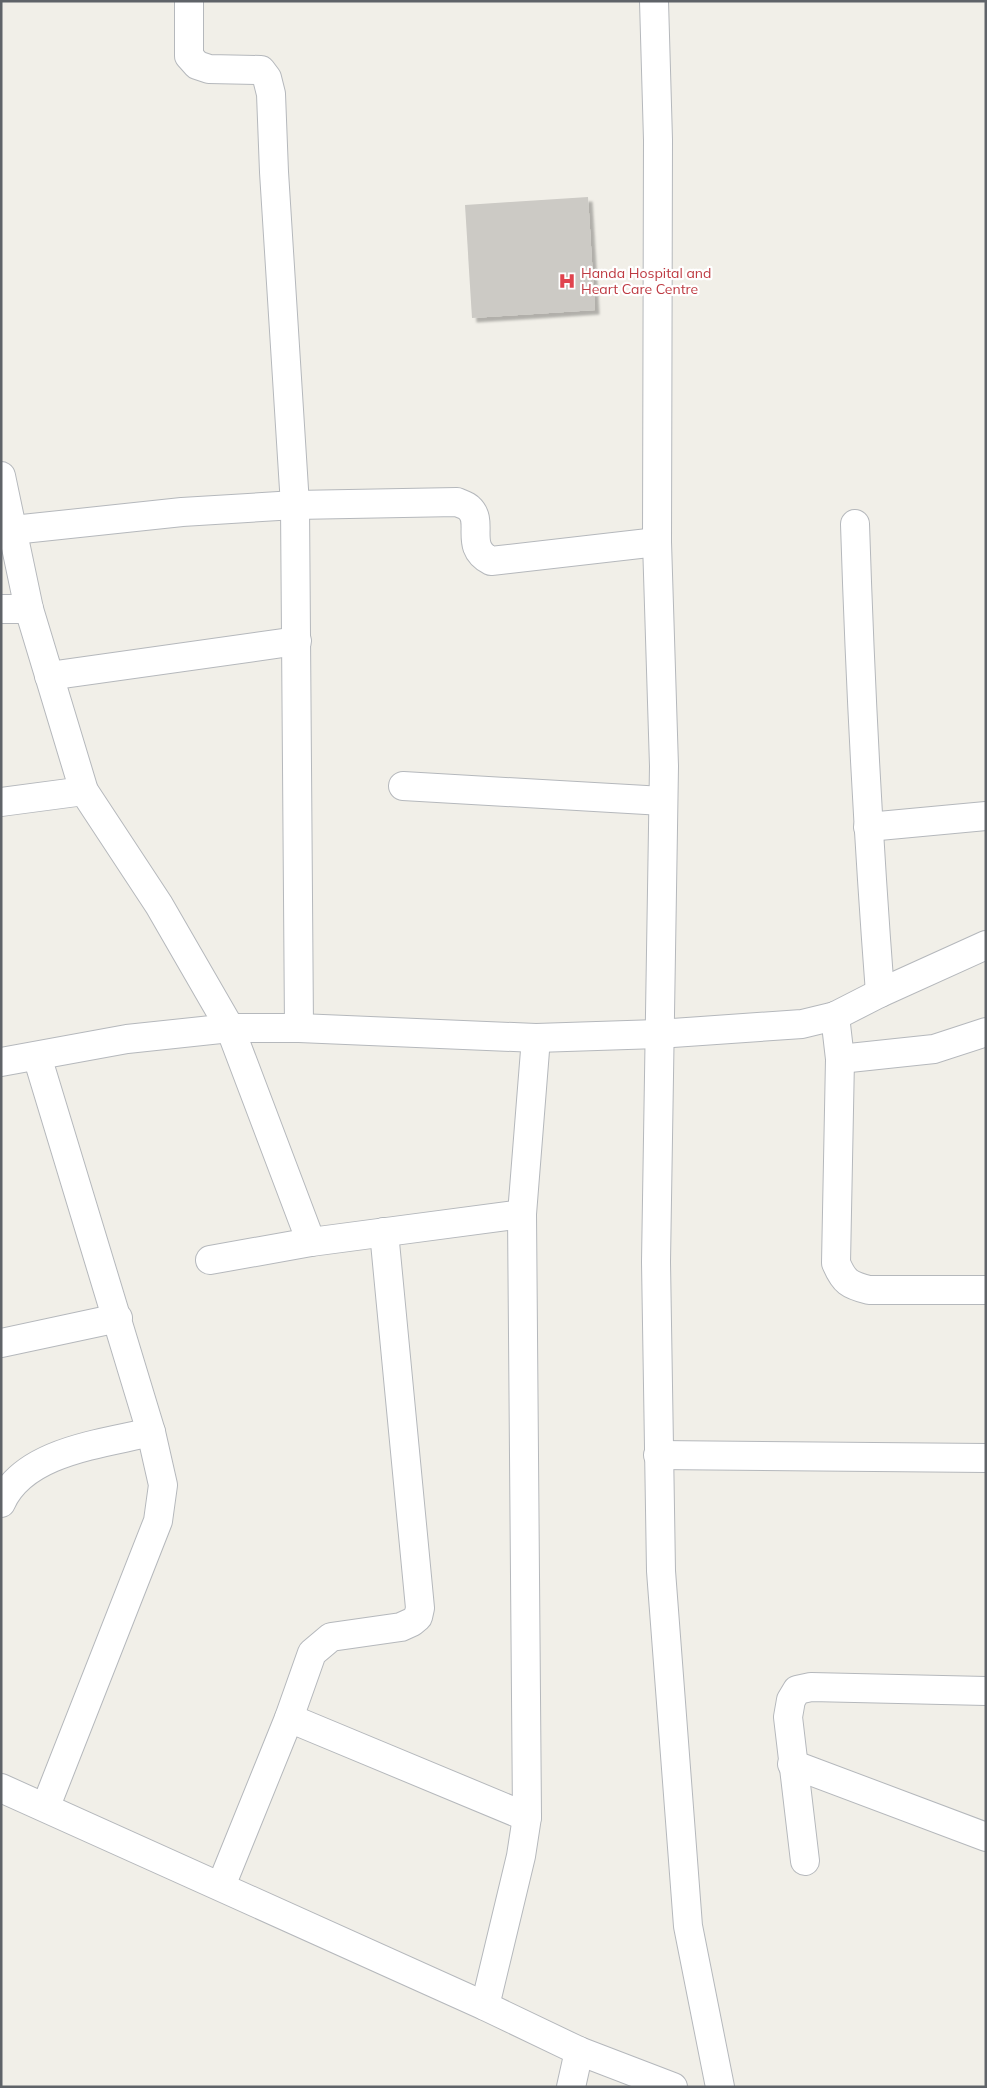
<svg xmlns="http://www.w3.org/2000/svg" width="987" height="2088" font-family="Mulish,sans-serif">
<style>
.building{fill:#cccac5;filter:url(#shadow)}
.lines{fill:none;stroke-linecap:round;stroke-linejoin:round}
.minor-casing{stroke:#b5b8bc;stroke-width:30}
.tertiary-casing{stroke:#b5b8bc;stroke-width:30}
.minor{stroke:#fff;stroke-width:28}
.tertiary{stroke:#fff;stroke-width:28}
.labels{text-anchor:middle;stroke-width:4.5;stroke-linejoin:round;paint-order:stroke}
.health-label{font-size:14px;fill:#be3a42;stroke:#fff;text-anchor:start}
</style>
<defs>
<filter id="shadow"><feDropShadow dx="4.5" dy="4.5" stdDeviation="1" flood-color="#0004"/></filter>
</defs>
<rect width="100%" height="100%" fill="#f1efe8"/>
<polygon class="building" points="588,197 595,310 472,318 465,205"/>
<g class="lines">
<g class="minor-casing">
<g id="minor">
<polyline points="189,1 189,56 197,65 209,69 261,70 267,78 271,94 274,172 295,505 299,1028"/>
<polyline points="1,476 29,609 84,791 159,905 230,1028 311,1242"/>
<path d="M 855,524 C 860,681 868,836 880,993"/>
<path d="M 13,530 L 182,512 L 295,505 L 457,502 C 461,504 466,505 469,508 C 485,522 463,547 491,561 L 657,542"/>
<polyline points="1,609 29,609"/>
<polyline points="49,676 297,641"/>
<polyline points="403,786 663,801"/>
<polyline points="1,802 84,791"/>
<polyline points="868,827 986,816"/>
<path d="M 835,1016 L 840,1059 L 836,1263 C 844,1282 849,1285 869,1290 L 986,1290"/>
<polyline points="37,1056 151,1432 163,1485 158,1521 46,1806"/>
<polyline points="840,1059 934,1049 986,1032"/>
<polyline points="1,1062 127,1039 230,1028 299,1028 536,1038 658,1034"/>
<polyline points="210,1260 311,1242 522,1214"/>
<polyline points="1,1343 118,1318"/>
<polyline points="658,1455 986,1458"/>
<path d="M 1,1503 C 24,1451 102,1444 151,1432"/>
<polyline points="289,1718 527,1817"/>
<polyline points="792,1764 986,1837"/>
<polyline points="805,1861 788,1717 791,1700 797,1690 811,1687 986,1691"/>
<polyline points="221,1886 289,1718 312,1653 331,1637 401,1627 412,1622 418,1617 420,1608 384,1232"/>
<polyline points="485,2006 521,1856 527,1817 522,1214 536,1038"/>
<polyline points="571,2087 579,2051"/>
</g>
</g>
<g class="tertiary-casing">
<g id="tertiary">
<polyline points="654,1 658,140 657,542 664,766 656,1262 661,1571 688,1926 720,2087"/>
<polyline points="658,1034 802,1024 835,1016 880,993 986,945"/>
<polyline points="1,1788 485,2006 579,2051 673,2087"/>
</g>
</g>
<use href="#minor" class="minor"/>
<use href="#tertiary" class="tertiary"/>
</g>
<defs>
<g id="hospital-bare" transform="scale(1.35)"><path d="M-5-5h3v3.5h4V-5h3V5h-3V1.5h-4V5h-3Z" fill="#e0444e" stroke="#fff" stroke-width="2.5" paint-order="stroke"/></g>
</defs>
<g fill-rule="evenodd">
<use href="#hospital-bare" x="567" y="281"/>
</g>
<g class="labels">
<g class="health-label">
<text x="581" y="278">Handa Hospital and<tspan x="581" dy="16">Heart Care Centre</tspan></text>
</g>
</g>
<rect width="987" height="2088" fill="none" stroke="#5f6368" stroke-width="5"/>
</svg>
